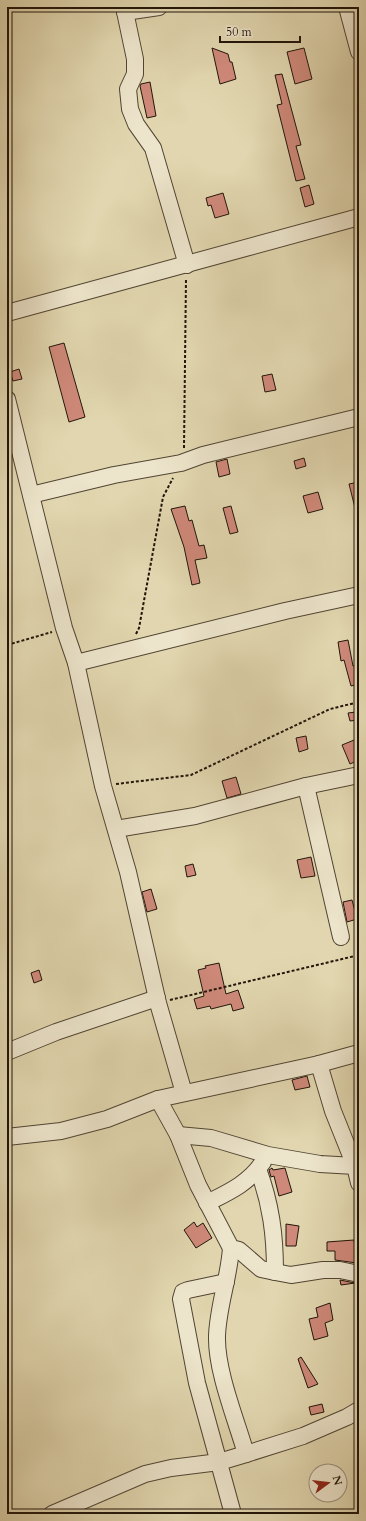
<svg xmlns="http://www.w3.org/2000/svg" width="366" height="1521" font-family="Cardo,serif">
<style>
.building{fill:#cf897a;stroke:#21150a}
.lines{fill:none;stroke-linecap:round;stroke-linejoin:round}
.minor-casing{stroke:#514533;stroke-width:18}
.path{stroke:#21150a;stroke-width:2;stroke-dasharray:3 2;stroke-linecap:butt}
.minor{stroke:#ece4cb;stroke-width:16}
</style>
<rect width="100%" height="100%" fill="#e1d6af"/>
<filter id="stains"><feTurbulence type="fractalNoise" baseFrequency=".005" numOctaves="4"/><feColorMatrix values="0 0 0 0 .2 0 0 0 0 .09 0 0 0 0 .02 0 0 0 .5 -.17"/></filter>
<radialGradient id="worn" r=".72"><stop offset=".6" stop-color="#630" stop-opacity="0"/><stop offset="1" stop-color="#630" stop-opacity=".3"/></radialGradient>
<g class="building">
<polygon points="212,48 228,54 230,62 232,62 236,79 220,84"/>
<polygon points="304,48 312,79 295,84 287,52"/>
<polygon points="282,74 301,145 296,146 305,179 296,181 277,105 282,104 275,75"/>
<polygon points="150,82 156,116 147,118 140,86 141,84"/>
<polygon points="309,185 314,204 305,207 300,188"/>
<polygon points="223,193 229,214 215,218 211,205 208,206 206,198"/>
<polygon points="64,343 85,417 69,422 49,347"/>
<polygon points="19,369 22,379 13,381 10,372"/>
<polygon points="272,374 276,390 265,392 262,376"/>
<polygon points="304,458 306,466 296,469 294,461"/>
<polygon points="227,459 230,474 219,477 216,462"/>
<polygon points="359,482 359,512 356,512 349,484"/>
<polygon points="318,492 323,509 308,513 303,496"/>
<polygon points="185,506 189,521 192,520 199,546 204,545 207,558 195,560 200,583 192,585 184,547 171,509"/>
<polygon points="231,506 238,532 230,534 223,508"/>
<polygon points="348,640 353,666 359,664 359,684 351,686 344,660 341,661 338,642"/>
<polygon points="356,712 358,720 350,721 348,713"/>
<polygon points="306,736 308,749 299,752 296,738"/>
<polygon points="359,738 359,760 350,764 342,745"/>
<polygon points="236,777 241,794 227,798 222,781"/>
<polygon points="311,857 315,876 301,878 297,860"/>
<polygon points="193,864 196,875 187,877 185,866"/>
<polygon points="151,889 157,909 147,912 142,892"/>
<polygon points="352,900 357,919 347,922 343,902"/>
<polygon points="219,963 226,994 238,990 244,1008 233,1011 231,1004 211,1009 210,1006 197,1009 194,999 204,996 198,970 206,968 205,966"/>
<polygon points="39,970 42,980 34,983 31,973"/>
<polygon points="307,1076 310,1087 295,1090 292,1080"/>
<polygon points="272,1168 273,1170 285,1168 292,1192 279,1196 274,1176 271,1177 269,1170"/>
<polygon points="194,1222 197,1227 203,1223 212,1238 196,1248 184,1230"/>
<polygon points="286,1224 299,1226 296,1246 286,1246"/>
<polygon points="354,1240 357,1263 335,1260 335,1251 327,1251 327,1242"/>
<polygon points="340,1280 355,1283 341,1285"/>
<polygon points="330,1303 333,1320 325,1323 328,1336 314,1340 309,1319 318,1317 316,1308"/>
<polygon points="301,1357 318,1384 308,1388 298,1359"/>
<polygon points="322,1404 324,1412 311,1415 309,1407"/>
</g>
<g class="lines">
<g class="minor-casing">
<g id="minor">
<polyline points="124,7 135,59 135,74 128,89 130,109 136,124 153,148 187,265"/>
<polyline points="347,7 359,52"/>
<polyline points="125,12 159,7"/>
<polyline points="7,313 359,217"/>
<polyline points="7,399 64,628 76,663 103,786 128,872 158,1003 184,1093"/>
<polyline points="31,495 114,475 181,463 203,455 359,417"/>
<polyline points="76,663 285,611 359,595"/>
<polyline points="306,786 341,937"/>
<polyline points="116,829 195,816 306,786 359,775"/>
<polyline points="7,1052 56,1032 157,998"/>
<polyline points="319,1064 333,1111 355,1166 359,1165"/>
<polyline points="158,1099 178,1135 198,1185 231,1248 239,1250 261,1269 275,1272 291,1275 323,1270 340,1270 359,1274"/>
<polyline points="178,1135 211,1138 268,1155 320,1164 355,1166 359,1183"/>
<polyline points="7,1137 61,1131 107,1119 158,1099 319,1064 359,1053"/>
<path d="M 258,1169 C 271,1204 275,1235 275,1272"/>
<path d="M 207,1203 C 229,1192 249,1183 263,1162"/>
<path d="M 231,1248 C 229,1278 218,1306 217,1336 C 216,1371 236,1419 246,1454"/>
<polyline points="226,1282 188,1290 183,1292 181,1299 197,1383 233,1514"/>
<polyline points="52,1514 145,1474 171,1468 219,1462 246,1454 303,1436 347,1417 359,1410"/>
</g>
</g>
<g class="path">
<polyline points="184,448 186,278"/>
<polyline points="136,634 139,628 163,497 173,478"/>
<polyline points="7,645 52,632"/>
<polyline points="116,784 191,775 330,709 359,702"/>
<polyline points="170,1000 359,955"/>
</g>
<use href="#minor" class="minor"/>
</g>
<rect width="366" height="1521" fill="none" stroke="#e1d6af" stroke-width="24"/>
<rect x="8" y="8" width="350" height="1505" fill="none" stroke="#21150a" stroke-width="2"/>
<rect x="12" y="12" width="342" height="1497" fill="none" stroke="#21150a"/>
<g transform="translate(328 1483) rotate(75)"><circle r="19" fill="#ece4cb" stroke="#9b917e"/>
<path d="M0-3L7 15L0 10L-7 15Z" fill="#8f2418"/>
<text y="-6" font-size="11" font-weight="bold" text-anchor="middle" fill="#21150a">N</text>
</g>
<path d="M220 36v6h80v-6" fill="none" stroke="#21150a" stroke-width="2"/>
<text x="226" y="36" font-size="12" fill="#21150a" stroke="#ece4cb" stroke-width="3" paint-order="stroke">50 m</text>
<rect width="100%" height="100%" filter="url(#stains)"/>
<rect width="100%" height="100%" fill="url(#worn)"/>
</svg>
